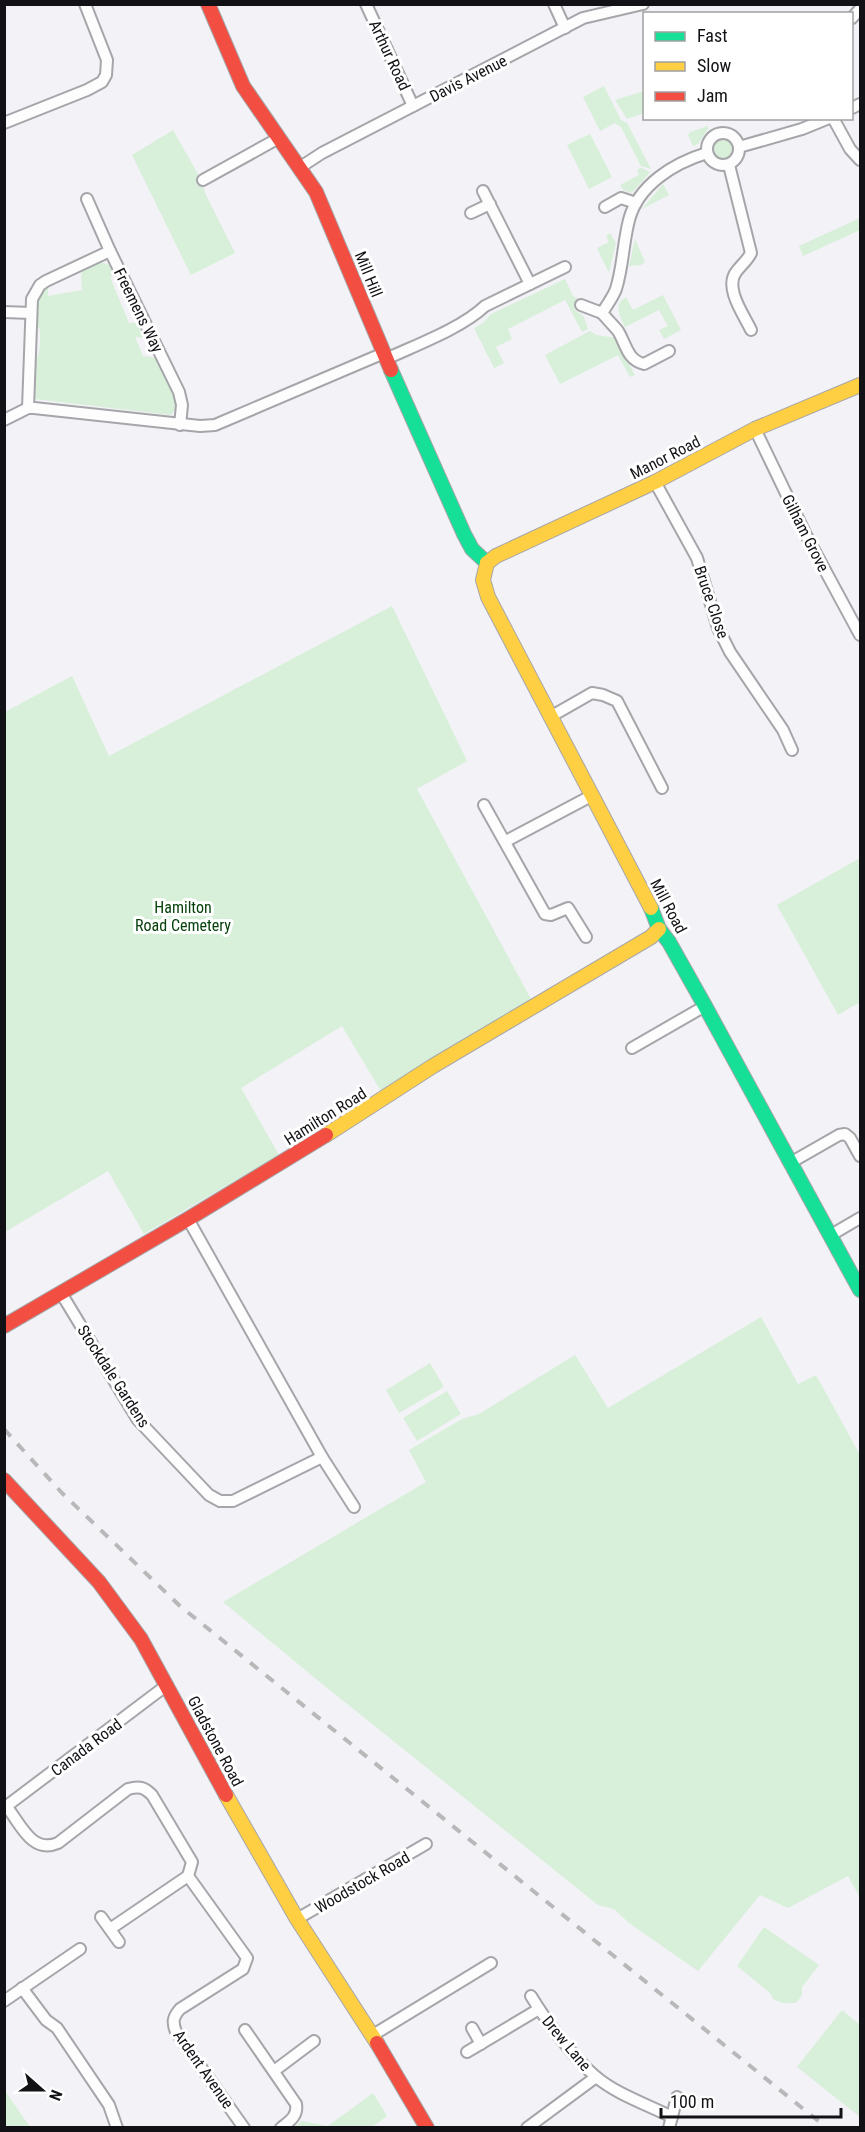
<svg xmlns="http://www.w3.org/2000/svg" width="865" height="2132" font-family="'Roboto Condensed',sans-serif">
<style>
.green{fill:#d8f0d9}
.lines{fill:none;stroke-linecap:round;stroke-linejoin:round}
.street-casing{stroke:#a6a6aa;stroke-width:14}
.fast-casing{stroke:#a6a6aa;stroke-width:16}
.slow-casing{stroke:#a6a6aa;stroke-width:16}
.jam-casing{stroke:#a6a6aa;stroke-width:16}
.street{stroke:#fdfdfe;stroke-width:10}
.fast{stroke:#16e098;stroke-width:14}
.slow{stroke:#ffcf43;stroke-width:14}
.jam{stroke:#f24e42;stroke-width:14}
.rail{stroke:#b8b8b9;stroke-width:4;stroke-dasharray:10 10;stroke-linecap:butt}
.labels{text-anchor:middle;stroke-width:6;stroke-linejoin:round;paint-order:stroke}
.street-label{font-size:16px;fill:#121115;stroke:#fff}
.park-label{font-size:16px;fill:#06410b;stroke:#fff}
</style>
<rect width="100%" height="100%" fill="#f2f2f7"/>
<g class="green">
<polygon points="604,86 621,120 627,123 651,169 641,166 621,127 615,123 600,131 583,97"/>
<polygon points="644,91 644,113 627,119 615,100"/>
<polygon points="708,126 708,129 698,144 693,146 688,135 690,132"/>
<polygon points="173,130 203,183 205,193 235,253 191,275 132,155"/>
<polygon points="590,134 612,177 589,189 567,145"/>
<circle cx="723" cy="150" r="11"/>
<polygon points="641,168 650,172 632,193 623,190 620,185 639,175 637,170"/>
<polygon points="663,184 669,195 642,209"/>
<polygon points="860,218 860,230 803,256 799,246"/>
<polygon points="610,233 616,243 609,273 597,248 609,242 606,236"/>
<polygon points="635,239 645,262 641,265 629,266"/>
<path d="M 98,262 L 111,265 L 118,275 L 110,277 L 129,323 L 137,323 L 144,338 L 135,337 L 143,356 L 159,358 L 177,395 L 178,405 L 171,415 L 34,399 L 34,366 C 39,360 42,337 39,328 C 33,310 33,298 48,284 L 48,296 L 82,290 L 81,274 L 84,268 Z"/>
<polygon points="565,279 573,296 579,299 574,309 584,317 588,329 582,332 565,300 508,329 512,339 496,347 504,363 494,368 474,328 483,323 491,314"/>
<path d="M 663,295 L 681,330 L 664,339 L 659,330 L 668,326 L 659,310 L 625,327 C 620,317 613,304 626,297 L 633,310 Z"/>
<polygon points="590,331 596,335 616,338 635,375 630,377 618,355 560,384 545,355"/>
<polygon points="392,606 467,761 417,789 531,999 382,1093 342,1026 241,1088 279,1155 144,1234 108,1171 5,1232 5,712 72,676 109,756"/>
<polygon points="860,858 860,1002 838,1015 777,905"/>
<polygon points="761,1317 798,1384 816,1375 860,1455 860,1898 848,1876 788,1908 760,1895 698,1971 629,1923 614,1909 598,1905 316,1679 223,1602 426,1482 409,1450 462,1419 479,1414 575,1355 608,1408"/>
<polygon points="430,1363 444,1387 399,1413 386,1390"/>
<polygon points="447,1391 461,1414 417,1441 403,1418"/>
<polygon points="764,1927 819,1965 802,1987 802,1995 796,2003 782,2003 773,1999 770,1993 737,1966"/>
<polygon points="842,2010 860,2025 860,2117 797,2067"/>
<polygon points="4,2091 5,2091 30,2127 5,2127"/>
<polygon points="373,2093 387,2116 372,2127 294,2127 302,2121 328,2126"/>
</g>
<g class="lines">
<g class="street-casing">
<g id="street">
<polyline points="366,4 413,106"/>
<polyline points="554,4 565,28"/>
<polyline points="852,18 860,9"/>
<polyline points="852,108 860,104"/>
<polyline points="833,118 850,149 860,160"/>
<polyline points="4,123 87,90 102,82 106,75 107,60 85,4"/>
<circle cx="723" cy="149" r="16"/>
<polyline points="739,147 802,129 829,118"/>
<path d="M 729,165 L 751,253 C 747,261 741,265 736,272 C 724,288 744,315 751,330"/>
<polyline points="299,168 322,153 583,18 643,4"/>
<polyline points="203,180 277,139"/>
<polyline points="483,191 530,284"/>
<polyline points="87,199 110,251"/>
<polyline points="605,207 621,198 636,203"/>
<polyline points="471,213 490,204"/>
<polyline points="581,305 602,313"/>
<polyline points="4,312 31,313"/>
<path d="M 669,351 L 644,364 C 627,360 626,344 618,331 C 613,325 607,319 602,313 C 607,305 613,297 616,289 C 623,267 623,243 629,220 C 638,185 674,163 707,153"/>
<path d="M 386,359 C 416,345 462,328 485,306 L 565,267"/>
<polyline points="28,408 32,299 40,285 46,281 110,251 179,392 182,405 180,425"/>
<polyline points="4,420 28,408 34,408 200,426 215,425 384,353"/>
<polyline points="755,429 806,535 860,635"/>
<polyline points="655,482 697,558 718,628 730,652 783,730 792,750"/>
<polyline points="550,717 592,693 603,695 617,701 662,788"/>
<polyline points="484,805 545,914 551,915 568,908 586,937"/>
<polyline points="506,841 591,796"/>
<polyline points="632,1048 705,1006"/>
<polyline points="790,1163 839,1135 845,1134 850,1138 860,1156"/>
<polyline points="188,1219 322,1457 354,1507"/>
<polyline points="831,1235 860,1218"/>
<polyline points="61,1293 138,1420 209,1495 220,1501 233,1501 322,1457"/>
<path d="M 7,1807 C 21,1825 32,1854 58,1843 L 128,1789 C 139,1786 144,1787 152,1795 L 192,1862 L 188,1876 L 247,1958 L 243,1969 L 180,2009 C 173,2017 172,2022 176,2032 L 244,2128"/>
<polyline points="4,1808 167,1685"/>
<polyline points="101,1917 119,1942"/>
<polyline points="297,1919 426,1844"/>
<polyline points="110,1929 188,1876"/>
<polyline points="22,1988 46,2020 57,2028 109,2105 117,2128"/>
<path d="M 531,1996 C 546,2021 573,2057 595,2076 C 616,2094 646,2104 672,2117"/>
<polyline points="4,2001 80,1949"/>
<polyline points="472,2028 481,2044"/>
<path d="M 245,2030 L 296,2104 C 298,2116 290,2121 281,2128"/>
<polyline points="373,2035 491,1963"/>
<polyline points="467,2052 539,2009"/>
<polyline points="274,2071 314,2041"/>
<polyline points="527,2128 596,2077"/>
<polyline points="669,2128 677,2097"/>
</g>
</g>
<g class="fast-casing">
<g id="fast">
<polyline points="391,370 464,534 472,549 487,563"/>
<polyline points="651,908 659,929 669,942 705,1006 860,1290"/>
</g>
</g>
<g class="slow-casing">
<g id="slow">
<polyline points="487,563 483,580 488,597 651,908"/>
<polyline points="487,563 496,556 655,482 755,429 860,385"/>
<polyline points="326,1135 433,1066 651,937 659,929"/>
<polyline points="226,1795 297,1919 377,2043"/>
</g>
</g>
<g class="jam-casing">
<g id="jam">
<polyline points="208,4 243,86 316,192 391,370"/>
<polyline points="4,1326 188,1219 326,1135"/>
<polyline points="4,1480 99,1582 141,1639 226,1795"/>
<polyline points="377,2043 427,2128"/>
</g>
</g>
<use href="#street" class="street"/>
<use href="#fast" class="fast"/>
<use href="#slow" class="slow"/>
<use href="#jam" class="jam"/>
<polyline class="rail" points="4,1429 62,1493 180,1606 827,2128"/>
</g>
<g class="labels">
<g class="street-label">
<text transform="translate(390 55) rotate(65)" y="6">Arthur Road</text>
<text transform="translate(468 78) rotate(-27)" y="6">Davis Avenue</text>
<text transform="translate(369 274) rotate(68)" y="6">Mill Hill</text>
<text transform="translate(139 310) rotate(64)" y="6">Freemens Way</text>
<text transform="translate(665 457) rotate(-27)" y="6">Manor Road</text>
<text transform="translate(806 533) rotate(63)" y="6">Gilham Grove</text>
<text transform="translate(712 602) rotate(71)" y="6">Bruce Close</text>
<text transform="translate(669 906) rotate(62)" y="6">Mill Road</text>
<text transform="translate(325 1116) rotate(-32)" y="6">Hamilton Road</text>
<text transform="translate(114 1376) rotate(57)" y="6">Stockdale Gardens</text>
<text transform="translate(216 1741) rotate(62)" y="6">Gladstone Road</text>
<text transform="translate(86 1747) rotate(-37)" y="6">Canada Road</text>
<text transform="translate(362 1882) rotate(-30)" y="6">Woodstock Road</text>
<text transform="translate(567 2043) rotate(50)" y="6">Drew Lane</text>
<text transform="translate(204 2069) rotate(55)" y="6">Ardent Avenue</text>
</g>
<g class="park-label">
<text x="183" y="913">Hamilton<tspan x="183" dy="18">Road Cemetery</tspan></text>
</g>
</g>
<rect width="865" height="2132" fill="none" stroke="#121115" stroke-width="12"/>
<rect x="643" y="12" width="210" height="108" fill="#ffffff" stroke="#a0a0a1" stroke-width="1.5"/>
<rect x="655" y="32" width="30" height="9" fill="#16e098" stroke="#a0a0a1" stroke-width="1.5"/>
<text x="697" y="42" font-size="18" fill="#121115">Fast</text>
<rect x="655" y="62" width="30" height="9" fill="#ffcf43" stroke="#a0a0a1" stroke-width="1.5"/>
<text x="697" y="72" font-size="18" fill="#121115">Slow</text>
<rect x="655" y="92" width="30" height="9" fill="#f24e42" stroke="#a0a0a1" stroke-width="1.5"/>
<text x="697" y="102" font-size="18" fill="#121115">Jam</text>
<g transform="translate(42 2090) rotate(111)" stroke="#ffffff" stroke-width="4.5" paint-order="stroke">
<path d="M0-4.5L10 22L0 15L-10 22Z" fill="#121115"/>
<text y="-9" font-size="16" font-weight="bold" text-anchor="middle" fill="#121115">N</text>
</g>
<path d="M661 2108v9h180v-9" fill="none" stroke="#121115" stroke-width="3"/>
<text x="670" y="2108" font-size="18" fill="#121115" stroke="#ffffff" stroke-width="4.5" paint-order="stroke">100 m</text>
</svg>
